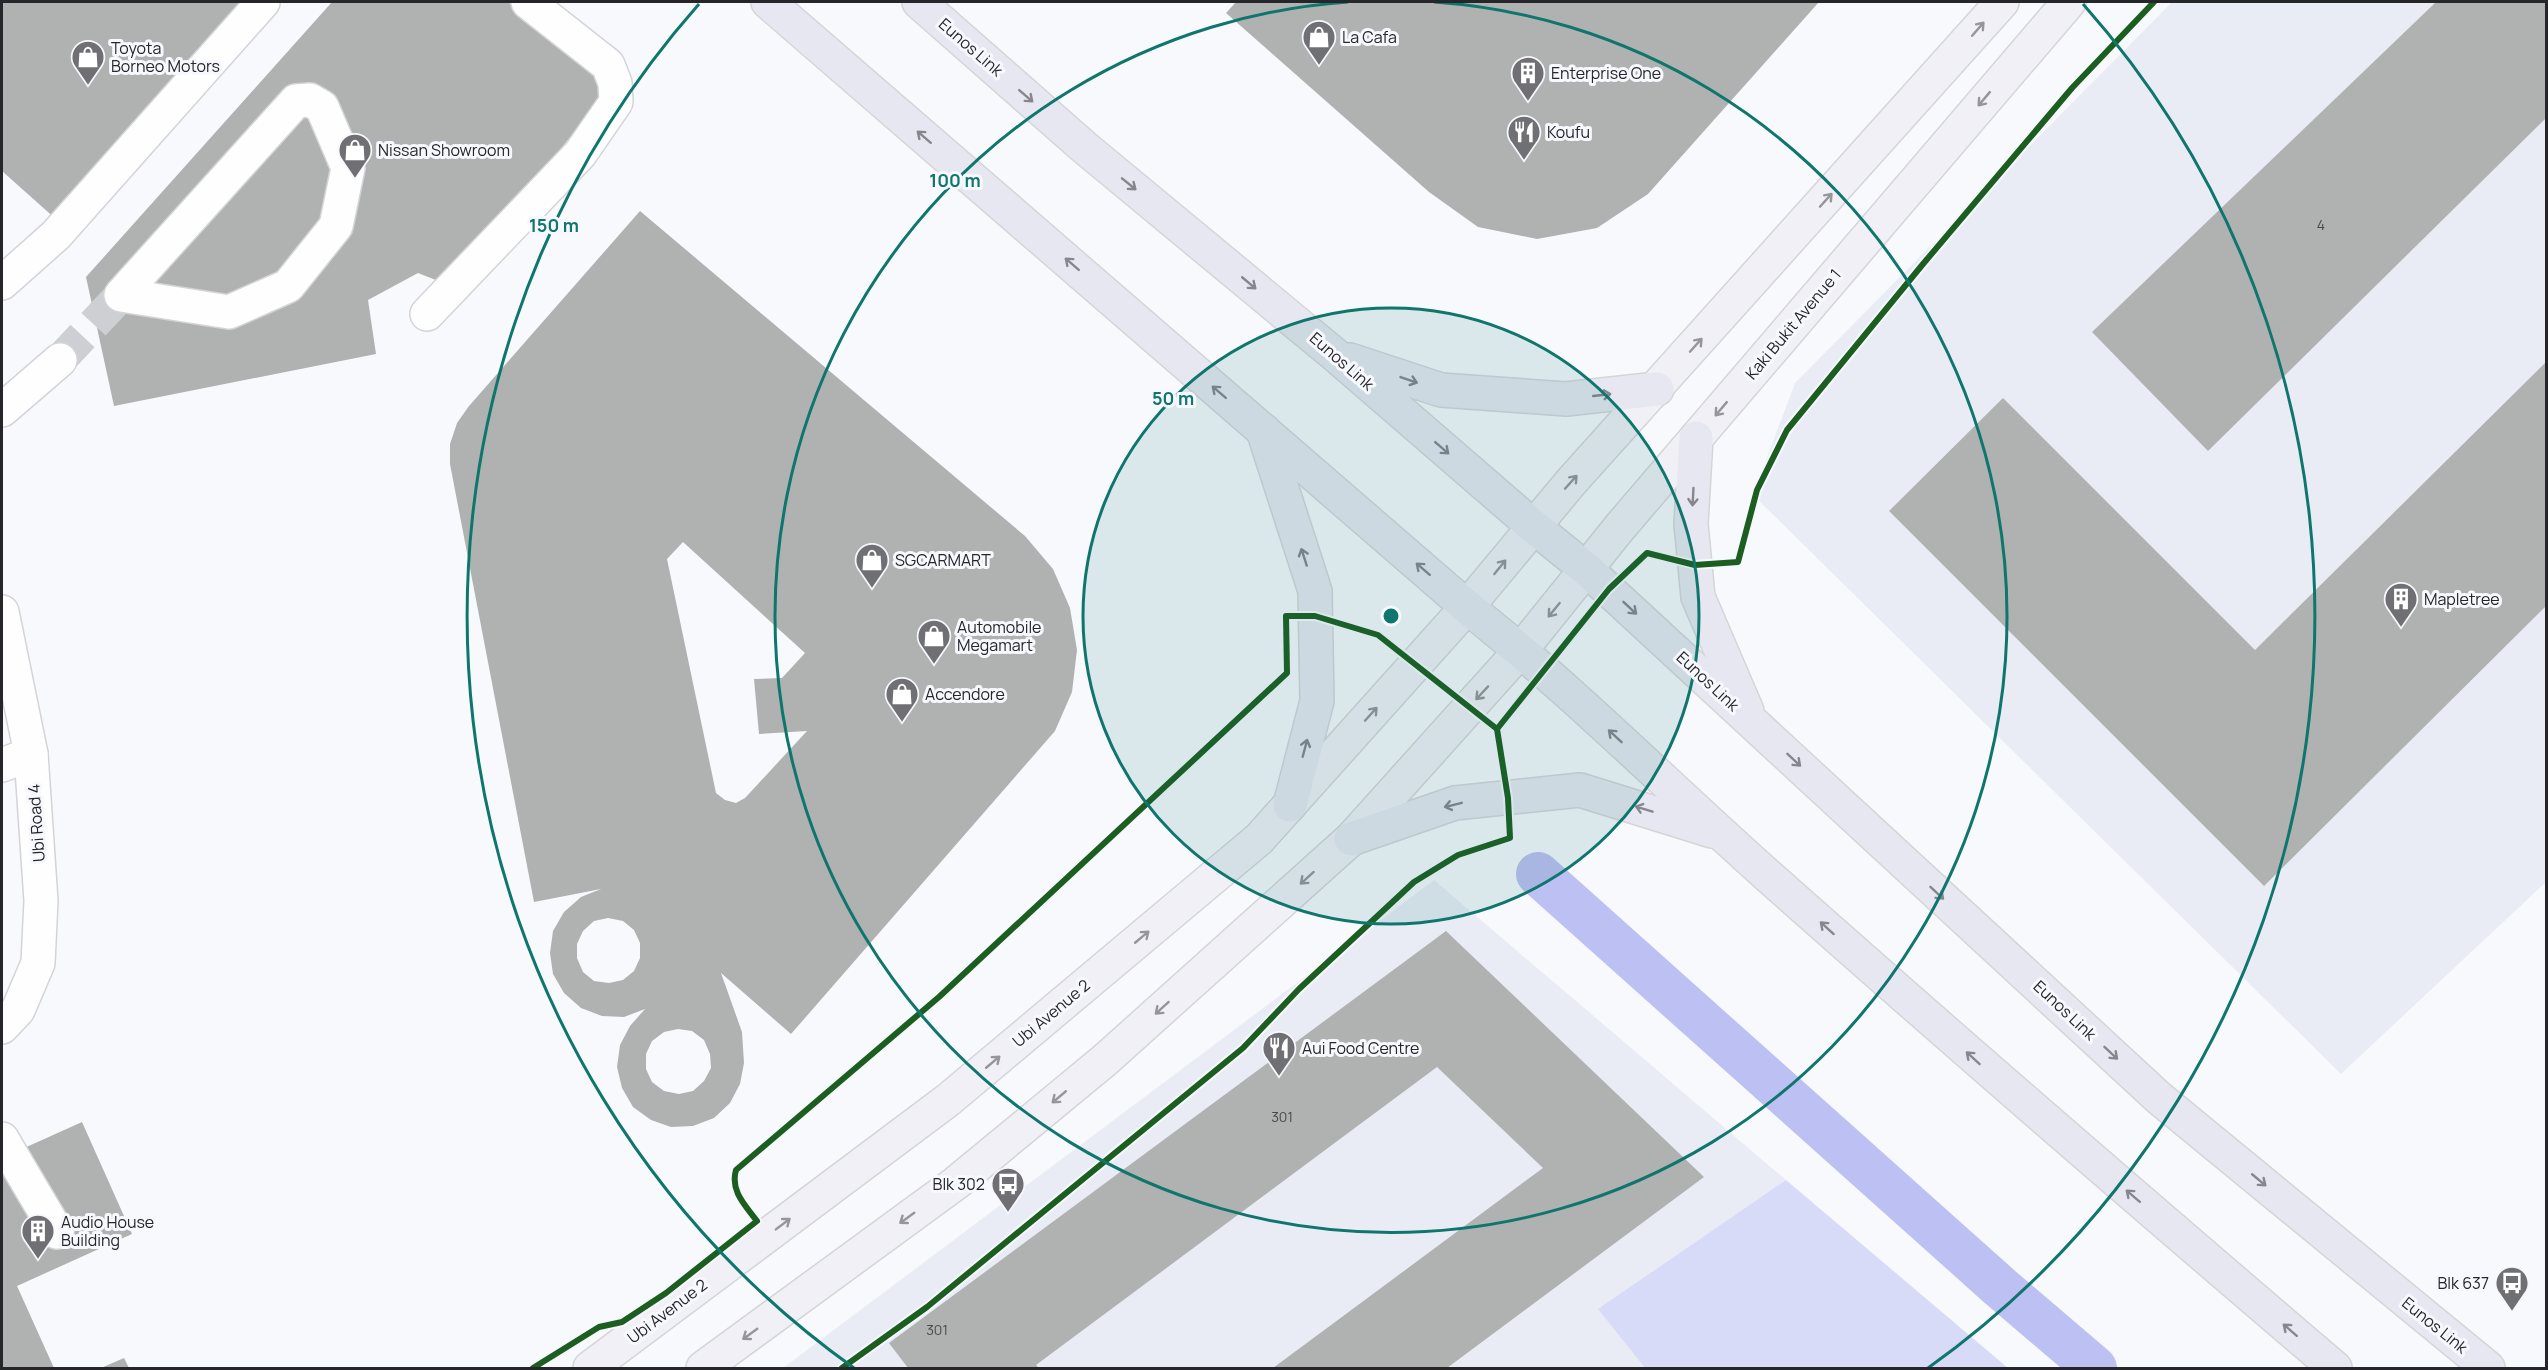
<svg xmlns="http://www.w3.org/2000/svg" width="2548" height="1370" font-family="Manrope,sans-serif">
<style>
.built{fill:#eaecf5}
.green{fill:#d8dbf7}
.lines{fill:none;stroke-linecap:round;stroke-linejoin:round}
.canal{stroke:#bdc0f2;stroke-width:44}
.building{fill:#b0b1b1;fill-rule:evenodd}
.minor-tunnel{stroke:#cecfd3;stroke-width:33;stroke-dasharray:33 16;stroke-linecap:butt}
.minor-casing{stroke:#d4d4d8;stroke-width:36}
.major-casing{stroke:#d5d5d8;stroke-width:36}
.highway-casing{stroke:#d5d5d8;stroke-width:36}
.minor{stroke:#fefeff;stroke-width:33}
.major{stroke:#f0f0f6;stroke-width:33}
.highway{stroke:#e7e7f1;stroke-width:33}
.cycleway-casing{stroke:#f7f8fe;stroke-width:10}
.cycleway{stroke:#1b5e20;stroke-width:6}
.oneway{stroke:#95959a}
.oneway2{stroke:#86868e}
.ring{fill:none;stroke:#0f766e;stroke-width:3}
.labels{text-anchor:middle;stroke-width:6;stroke-linejoin:round;paint-order:stroke}
.number-label{font-size:14px;fill:#48494c}
.poi-label{font-size:16px;fill:#26262a;stroke:#f7f8fe;text-anchor:start}
.street-label{font-size:16px;fill:#26262a;stroke:#f7f8fe}
.centre{fill:#0f766e;stroke:#f7f8fe;stroke-width:3}
.ring-label{font-size:18px;text-anchor:middle;font-weight:bold;fill:#0f766e;stroke:#f7f8fe;stroke-width:6;stroke-linejoin:round;paint-order:stroke}
</style>
<rect width="100%" height="100%" fill="#f8f9fd"/>
<g class="built">
<polygon points="2172,2 2546,2 2546,882 2341,1074 1753,495 1795,383"/>
<polygon points="1434,880 1786,1180 1599,1309 1645,1368 783,1368"/>
</g>
<polygon class="green" points="1786,1180 2008,1368 1645,1368 1598,1309"/>
<g class="lines">
<polyline class="canal" points="1538,874 2000,1287 2095,1368"/>
</g>
<g class="building">
<polygon points="2,2 247,2 58,221 2,171"/>
<polygon points="332,2 508,2 611,86 451,286 418,273 368,300 376,354 114,406 86,277"/>
<polygon points="1236,2 1819,2 1648,194 1597,228 1537,239 1478,227 1429,192 1226,13"/>
<polygon points="2436,2 2546,2 2546,118 2208,451 2092,332"/>
<path d="M 640,211 L 1025,536 L 1053,569 L 1070,608 L 1077,650 L 1072,692 L 1055,731 L 791,1034 L 721,973 L 742,1032 L 744,1063 L 740,1084 L 730,1103 L 714,1118 L 693,1126 L 671,1127 L 651,1120 L 633,1107 L 622,1088 L 617,1067 L 620,1045 L 630,1026 L 645,1009 L 624,1017 L 602,1016 L 581,1008 L 564,993 L 553,974 L 550,953 L 553,931 L 564,912 L 581,897 L 601,889 L 534,902 L 450,464 L 450,444 L 457,423 L 469,406 ZM 683,542 L 805,653 L 782,678 L 754,679 L 759,734 L 807,731 L 745,798 L 736,803 L 725,800 L 716,793 L 667,559 ZM 608,918 L 623,921 L 634,930 L 640,943 L 640,958 L 634,971 L 623,980 L 609,983 L 594,981 L 583,972 L 577,958 L 577,944 L 583,931 L 594,921 ZM 678,1029 L 692,1031 L 704,1040 L 710,1054 L 711,1068 L 704,1081 L 693,1091 L 679,1094 L 664,1091 L 652,1082 L 646,1069 L 646,1054 L 652,1041 L 664,1032 Z"/>
<polygon points="2546,362 2546,606 2264,886 1889,511 2003,398 2255,650"/>
<polygon points="1446,931 1704,1177 1447,1368 1273,1368 1543,1168 1437,1067 1036,1365 1039,1368 908,1368 889,1343"/>
<polygon points="82,1122 132,1234 17,1286 54,1368 2,1368 2,1158"/>
<polygon points="124,1358 129,1368 101,1368"/>
</g>
<g class="lines">
<polyline class="minor-tunnel" points="60,360 121,295"/>
<g class="minor-casing">
<g id="minor">
<polygon points="310,100 322,107 348,168 336,226 288,286 229,312 121,295 296,101"/>
<polyline points="2,283 56,235 263,2"/>
<polyline points="427,314 580,154 616,102 615,83 608,65 528,2"/>
<polyline points="2,410 60,360"/>
<polyline points="2,612 31,754 41,901 38,963 18,1010 2,1027"/>
<polyline points="2,765 31,754"/>
<polyline points="2,1139 57,1232"/>
</g>
</g>
<g class="major-casing">
<g id="major">
<polyline points="590,1368 948,1100 1259,839 1467,607 1571,482 2002,2"/>
<polyline points="703,1368 956,1183 1105,1060 1351,839 1521,650 1620,527 2069,2"/>
</g>
</g>
<g class="highway-casing">
<g id="highway">
<path d="M 768,2 L 1467,607 C 1572,690 1666,785 1766,874 C 1954,1041 2144,1205 2335,1368"/>
<polyline points="919,2 1084,147 1334,354 1533,526 1586,569 2159,1098 2488,1368"/>
<polyline points="1350,360 1441,390 1566,399 1657,389"/>
<polyline points="1263,430 1315,591 1317,701 1290,805"/>
<polyline points="1696,438 1691,524 1698,597 1747,711"/>
<polyline points="1351,839 1455,803 1580,790 1712,831"/>
</g>
</g>
<use href="#minor" class="minor"/>
<use href="#major" class="major"/>
<use href="#highway" class="highway"/>
<g class="cycleway-casing">
<g id="cycleway">
<polyline points="1497,729 1609,589 1647,553 1695,565 1738,562 1757,490 1787,430 1923,264 2072,88 2154,2"/>
<path d="M 533,1368 L 599,1327 L 622,1322 L 666,1293 L 757,1221 C 745,1205 730,1191 736,1170 L 939,997 L 1287,673 L 1286,616 L 1315,616 L 1378,635 L 1497,729 L 1508,798 L 1510,838 L 1458,855 L 1414,882 L 1299,989 L 1243,1048 L 927,1307 L 842,1368"/>
</g>
</g>
<use href="#cycleway" class="cycleway"/>
</g>
<defs><path id="oneway-shaft" d="M-6 0H5M1.5-3L5.5 0L1.5 3" fill="none" stroke-width="1.6" stroke-linecap="round" stroke-linejoin="round" transform="scale(1.5)"/></defs>
<g class="oneway">
<use href="#oneway-shaft" transform="translate(1978 29) rotate(-49)"/>
<use href="#oneway-shaft" transform="translate(1984 99) rotate(130)"/>
<use href="#oneway-shaft" transform="translate(1826 200) rotate(-48)"/>
<use href="#oneway-shaft" transform="translate(1696 345) rotate(-48)"/>
<use href="#oneway-shaft" transform="translate(1721 409) rotate(130)"/>
<use href="#oneway-shaft" transform="translate(1571 482) rotate(-48)"/>
<use href="#oneway-shaft" transform="translate(1500 567) rotate(-51)"/>
<use href="#oneway-shaft" transform="translate(1554 610) rotate(129)"/>
<use href="#oneway-shaft" transform="translate(1482 693) rotate(133)"/>
<use href="#oneway-shaft" transform="translate(1371 714) rotate(-48)"/>
<use href="#oneway-shaft" transform="translate(1307 878) rotate(138)"/>
<use href="#oneway-shaft" transform="translate(1142 937) rotate(-40)"/>
<use href="#oneway-shaft" transform="translate(1162 1008) rotate(138)"/>
<use href="#oneway-shaft" transform="translate(993 1062) rotate(-40)"/>
<use href="#oneway-shaft" transform="translate(1059 1097) rotate(140)"/>
<use href="#oneway-shaft" transform="translate(907 1218) rotate(144)"/>
<use href="#oneway-shaft" transform="translate(783 1224) rotate(-37)"/>
<use href="#oneway-shaft" transform="translate(750 1334) rotate(144)"/>
</g>
<g class="oneway2">
<use href="#oneway-shaft" transform="translate(1026 96) rotate(41)"/>
<use href="#oneway-shaft" transform="translate(924 137) rotate(-139)"/>
<use href="#oneway-shaft" transform="translate(1129 184) rotate(39)"/>
<use href="#oneway-shaft" transform="translate(1072 264) rotate(-139)"/>
<use href="#oneway-shaft" transform="translate(1249 283) rotate(40)"/>
<use href="#oneway-shaft" transform="translate(1409 380) rotate(19)"/>
<use href="#oneway-shaft" transform="translate(1219 392) rotate(-139)"/>
<use href="#oneway-shaft" transform="translate(1602 395) rotate(-6)"/>
<use href="#oneway-shaft" transform="translate(1442 448) rotate(41)"/>
<use href="#oneway-shaft" transform="translate(1693 497) rotate(93)"/>
<use href="#oneway-shaft" transform="translate(1304 557) rotate(-108)"/>
<use href="#oneway-shaft" transform="translate(1423 569) rotate(-139)"/>
<use href="#oneway-shaft" transform="translate(1630 608) rotate(43)"/>
<use href="#oneway-shaft" transform="translate(1615 736) rotate(-137)"/>
<use href="#oneway-shaft" transform="translate(1305 748) rotate(-75)"/>
<use href="#oneway-shaft" transform="translate(1794 760) rotate(43)"/>
<use href="#oneway-shaft" transform="translate(1453 805) rotate(166)"/>
<use href="#oneway-shaft" transform="translate(1644 809) rotate(-163)"/>
<use href="#oneway-shaft" transform="translate(1937 893) rotate(43)"/>
<use href="#oneway-shaft" transform="translate(1827 928) rotate(-138)"/>
<use href="#oneway-shaft" transform="translate(2111 1053) rotate(43)"/>
<use href="#oneway-shaft" transform="translate(1973 1058) rotate(-138)"/>
<use href="#oneway-shaft" transform="translate(2259 1180) rotate(40)"/>
<use href="#oneway-shaft" transform="translate(2133 1196) rotate(-139)"/>
<use href="#oneway-shaft" transform="translate(2290 1330) rotate(-139)"/>
</g>
<circle cx="1391" cy="616" r="308" fill="#0f766e" fill-opacity=".12"/>
<g class="ring">
<circle cx="1391" cy="616" r="308"/>
<path d="M1434 2A616 616 0 1 1 1348 2"/>
<path d="M854 1368A924 924 0 0 1 699 4M2083 4A924 924 0 0 1 1928 1368"/>
</g>
<defs>
<g id="shop-pin" transform="scale(1.725)"><path d="M0 17L-7.5 6A9.5 9.5 0 1 1 7.5 6Z" fill="#707074" stroke="#f7f8fe"/><path d="M-5-2.5h2.3a2.7 3.5 0 0 1 5.4 0H5L5.5 6h-11ZM-1.5-2.5h3a1.5 2.3 0 0 0-3 0Z" fill="#fff"/></g>
<g id="building-pin" transform="scale(1.725)"><path d="M0 17L-7.5 6A9.5 9.5 0 1 1 7.5 6Z" fill="#707074" stroke="#f7f8fe"/><path d="M-4-6H4V6H1V3H-1V6H-4ZM-2.5-4.3h1.7v1.8h-1.7ZM.8-4.3h1.7v1.8H.8ZM-2.5-1h1.7V.8h-1.7ZM.8-1h1.7V.8H.8Z" fill="#fff"/></g>
<g id="restaurant-pin" transform="scale(1.725)"><path d="M0 17L-7.5 6A9.5 9.5 0 1 1 7.5 6Z" fill="#707074" stroke="#f7f8fe"/><path d="M-5-6h1v4h1v-4h1v4h1v-4h1v5L-1.5 .5V6h-2V.5L-5-1ZM5-6V6H3V1.5H1.5Q1.5-4 5-6Z" fill="#fff"/></g>
<g id="bus-pin" transform="scale(1.725)"><path d="M0 17L-7.5 6A9.5 9.5 0 1 1 7.5 6Z" fill="#707074" stroke="#f7f8fe"/><path d="M-5-6H5V4H4V6H2V4H-2V6H-4V4H-5ZM-3.5-4V0h7V-4ZM-3.5 1.2v1.5H-2V1.2ZM2 1.2v1.5H3.5V1.2Z" fill="#fff"/></g>
</defs>
<g fill-rule="evenodd">
<use href="#shop-pin" x="1319" y="37"/>
<use href="#shop-pin" x="88" y="57"/>
<use href="#building-pin" x="1528" y="73"/>
<use href="#restaurant-pin" x="1524" y="132"/>
<use href="#shop-pin" x="355" y="150"/>
<use href="#shop-pin" x="872" y="560"/>
<use href="#building-pin" x="2401" y="599"/>
<use href="#shop-pin" x="934" y="636"/>
<use href="#shop-pin" x="902" y="694"/>
<use href="#restaurant-pin" x="1279" y="1048"/>
<use href="#bus-pin" x="1008" y="1184"/>
<use href="#building-pin" x="38" y="1231"/>
<use href="#bus-pin" x="2512" y="1283"/>
</g>
<g class="labels">
<g class="number-label">
<text x="2321" y="230">4</text>
<text x="1282" y="1122">301</text>
<text x="937" y="1335">301</text>
</g>
<g class="poi-label">
<text x="1342" y="43">La Cafa</text>
<text x="111" y="54">Toyota<tspan x="111" dy="18">Borneo Motors</tspan></text>
<text x="1551" y="79">Enterprise One</text>
<text x="1547" y="138">Koufu</text>
<text x="378" y="156">Nissan Showroom</text>
<text x="895" y="566">SGCARMART</text>
<text x="2424" y="605">Mapletree</text>
<text x="957" y="633">Automobile<tspan x="957" dy="18">Megamart</tspan></text>
<text x="925" y="700">Accendore</text>
<text x="1302" y="1054">Aui Food Centre</text>
<text x="985" y="1190" text-anchor="end">Blk 302</text>
<text x="61" y="1228">Audio House<tspan x="61" dy="18">Building</tspan></text>
<text x="2489" y="1289" text-anchor="end">Blk 637</text>
</g>
<g class="street-label">
<text transform="translate(971 47) rotate(41)" y="6">Eunos Link</text>
<text transform="translate(1793 324) rotate(-50)" y="6">Kaki Bukit Avenue 1</text>
<text transform="translate(1342 361) rotate(41)" y="6">Eunos Link</text>
<text transform="translate(1708 681) rotate(43)" y="6">Eunos Link</text>
<text transform="translate(36 823) rotate(-94)" y="6">Ubi Road 4</text>
<text transform="translate(2065 1010) rotate(43)" y="6">Eunos Link</text>
<text transform="translate(1051 1013) rotate(-40)" y="6">Ubi Avenue 2</text>
<text transform="translate(667 1311) rotate(-37)" y="6">Ubi Avenue 2</text>
<text transform="translate(2435 1325) rotate(39)" y="6">Eunos Link</text>
</g>
</g>
<circle cx="1391" cy="616" r="9" class="centre"/>
<g class="ring-label">
<text x="955" y="187">100 m</text>
<text x="554" y="232">150 m</text>
<text x="1173" y="405">50 m</text>
</g>
<rect width="2548" height="1370" fill="none" stroke="#26262a" stroke-width="6"/>
</svg>
